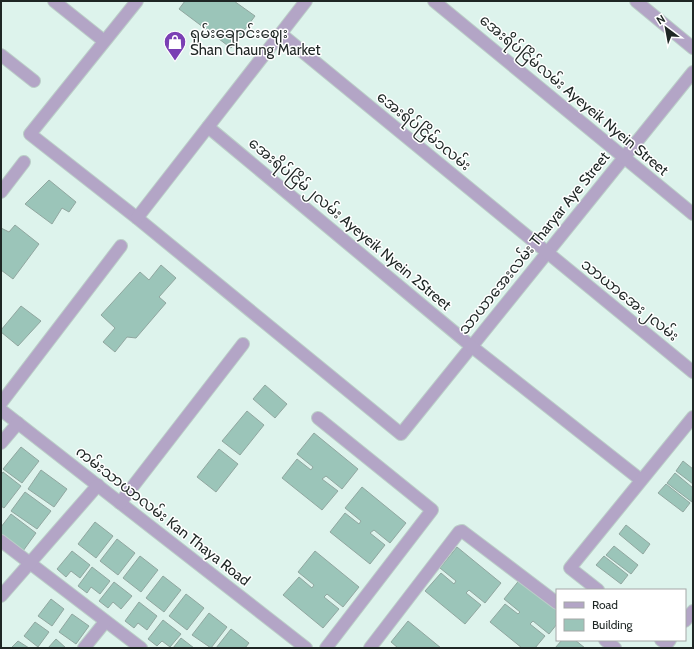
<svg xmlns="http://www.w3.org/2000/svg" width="694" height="649" font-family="Cabin,'Noto Sans Myanmar',sans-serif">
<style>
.building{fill:#9bc5b9;stroke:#91a7a0}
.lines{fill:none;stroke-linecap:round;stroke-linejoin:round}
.minor-casing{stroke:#bbcec8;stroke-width:14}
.minor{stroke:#b3a5c6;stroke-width:12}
.labels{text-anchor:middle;stroke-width:3;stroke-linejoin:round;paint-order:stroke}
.poi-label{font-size:15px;fill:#1e2624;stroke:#fff;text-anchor:start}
.street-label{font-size:15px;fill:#1e2624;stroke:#fff}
</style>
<rect width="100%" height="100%" fill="#ddf3ec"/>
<g class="building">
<polygon points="185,1 234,1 255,16 231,48 179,9"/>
<polygon points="49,180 76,202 69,212 62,208 52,224 25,204"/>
<polygon points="15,225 39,244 13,279 1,270 1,228 9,232"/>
<polygon points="161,265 176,278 159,297 166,303 136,338 127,337 115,352 103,342 115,328 101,315 140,272 149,280"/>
<polygon points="21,306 41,321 18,346 1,332 1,330"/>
<polygon points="265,385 287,404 275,418 253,399"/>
<polygon points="247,411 264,425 240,455 222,441"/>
<polygon points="314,433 358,469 342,489 326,476 322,479 338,491 322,510 282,478 297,459 311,470 313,467 297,454"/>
<polygon points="21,447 39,461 22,483 3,469"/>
<polygon points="219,449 238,464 216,492 197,477"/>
<polygon points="683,461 693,469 693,484 676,471"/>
<polygon points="41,470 67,489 54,507 28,489"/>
<polygon points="3,472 21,486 4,508 1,506 1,475"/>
<polygon points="675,473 693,488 692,502 667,483"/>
<polygon points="666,484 690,503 683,512 658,493"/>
<polygon points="362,487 406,523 390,543 374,530 370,533 385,545 370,564 330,532 345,513 359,524 361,521 345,508"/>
<polygon points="25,492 51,511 37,529 11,511"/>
<polygon points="11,514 36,533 23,551 1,535 1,527"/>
<polygon points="95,522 113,536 96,558 78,544"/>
<polygon points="626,525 650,544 643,554 619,534"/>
<polygon points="117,539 135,553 118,575 100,561"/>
<polygon points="614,546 638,565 631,574 606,555"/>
<polygon points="457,547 501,583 485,603 469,590 466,593 481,605 465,624 425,591 441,573 454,584 456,581 440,568"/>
<polygon points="72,551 90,565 80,578 71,571 66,577 57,569"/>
<polygon points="315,551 359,587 343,607 327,594 324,597 339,609 323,628 283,595 299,577 312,588 314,585 298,572"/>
<polygon points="140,556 158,570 141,592 123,578"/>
<polygon points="604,556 628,575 621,584 596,565"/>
<polygon points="92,567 110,581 100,594 91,587 87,593 78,586"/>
<polygon points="163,576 181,590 164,612 146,598"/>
<polygon points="521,578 557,607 557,624 549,634 533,621 530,624 545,636 535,648 522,648 490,622 505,604 518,614 520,612 504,599"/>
<polygon points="114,582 132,596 121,609 113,602 108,608 99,601"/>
<polygon points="186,594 204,608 187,630 169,616"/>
<polygon points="51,599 64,609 52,626 38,616"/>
<polygon points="139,602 157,616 147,630 138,623 134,628 125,621"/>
<polygon points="209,613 227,627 211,648 192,635"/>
<polygon points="72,614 89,626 76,644 59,632"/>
<polygon points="163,620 181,634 170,647 162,641 157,646 148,639"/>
<polygon points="408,621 441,648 398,648 391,642"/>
<polygon points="35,622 49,632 38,647 24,636"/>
<polygon points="231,629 249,643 245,648 216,648"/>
<polygon points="181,638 194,648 173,648"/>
<polygon points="56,639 66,648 48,648"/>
<polygon points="562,640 575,640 585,648 555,648"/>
<polygon points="18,641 29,648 11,648"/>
</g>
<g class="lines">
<g class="minor-casing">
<g id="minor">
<polyline points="54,1 104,41"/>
<polyline points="137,1 30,134 137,218 401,434 693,72"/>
<polyline points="434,1 693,214"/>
<polyline points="636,1 693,48"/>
<polyline points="281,34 693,372"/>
<polyline points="1,55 34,81"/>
<polyline points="208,127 471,346 641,480"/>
<polyline points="1,192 24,162"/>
<polyline points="137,218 306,1"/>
<polyline points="1,403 121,246"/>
<polyline points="1,410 306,648"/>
<polyline points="318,418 432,510 326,648"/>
<polyline points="1,443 18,423"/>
<polyline points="120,503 243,344"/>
<polyline points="1,541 141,648"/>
<polyline points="598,590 570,568 693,417"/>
<polyline points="1,596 98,485"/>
<polyline points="685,621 693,611"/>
<polyline points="605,640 615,648"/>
<polyline points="661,640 667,644 670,640"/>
<polyline points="84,648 105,622"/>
<polyline points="370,648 459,532 462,531 557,603"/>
</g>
</g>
<use href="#minor" class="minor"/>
</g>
<defs>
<g id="shop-pin" transform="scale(1.15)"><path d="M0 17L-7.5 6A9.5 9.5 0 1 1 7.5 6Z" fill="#7a3fb4" stroke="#fff"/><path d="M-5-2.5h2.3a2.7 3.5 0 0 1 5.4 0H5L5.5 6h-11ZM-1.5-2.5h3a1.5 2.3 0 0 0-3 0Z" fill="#fff"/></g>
</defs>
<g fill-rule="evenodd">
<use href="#shop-pin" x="175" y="42"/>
</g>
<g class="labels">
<g class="poi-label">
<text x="190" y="38">ရှမ်းချောင်းဈေး<tspan x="190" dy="17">Shan Chaung Market</tspan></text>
</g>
<g class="street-label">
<text transform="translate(574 95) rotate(40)" y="5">အေးရိပ်ငြိမ်လမ်း Ayeyeik Nyein Street</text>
<text transform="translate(424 131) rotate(39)" y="5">အေးရိပ်ငြိမ်၁လမ်း</text>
<text transform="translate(350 224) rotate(40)" y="5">အေးရိပ်ငြိမ်၂လမ်း Ayeyeik Nyein 2Street</text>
<text transform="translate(534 243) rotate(-51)" y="5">သာယာအေးလမ်း Tharyar Aye Street</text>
<text transform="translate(630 300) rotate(39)" y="5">သာယာအေး၂လမ်း</text>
<text transform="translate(163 516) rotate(38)" y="5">ကမ်းသာယာလမ်း Kan Thaya Road</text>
</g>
</g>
<rect width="694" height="649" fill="none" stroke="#1e2624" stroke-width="4"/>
<rect x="556" y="589" width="130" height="52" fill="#ffffff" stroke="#a5a8a7"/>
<rect x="564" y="602" width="20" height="6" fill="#b3a5c6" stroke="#a5a8a7"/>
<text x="592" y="609" font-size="12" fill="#1e2624">Road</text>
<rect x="564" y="619" width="20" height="12" fill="#9bc5b9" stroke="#a5a8a7"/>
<text x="592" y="629" font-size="12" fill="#1e2624">Building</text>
<g transform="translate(666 28) rotate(328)" stroke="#ffffff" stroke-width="3" paint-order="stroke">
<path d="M0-3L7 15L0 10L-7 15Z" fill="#1e2624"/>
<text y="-6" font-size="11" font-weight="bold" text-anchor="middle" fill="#1e2624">N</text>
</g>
</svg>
